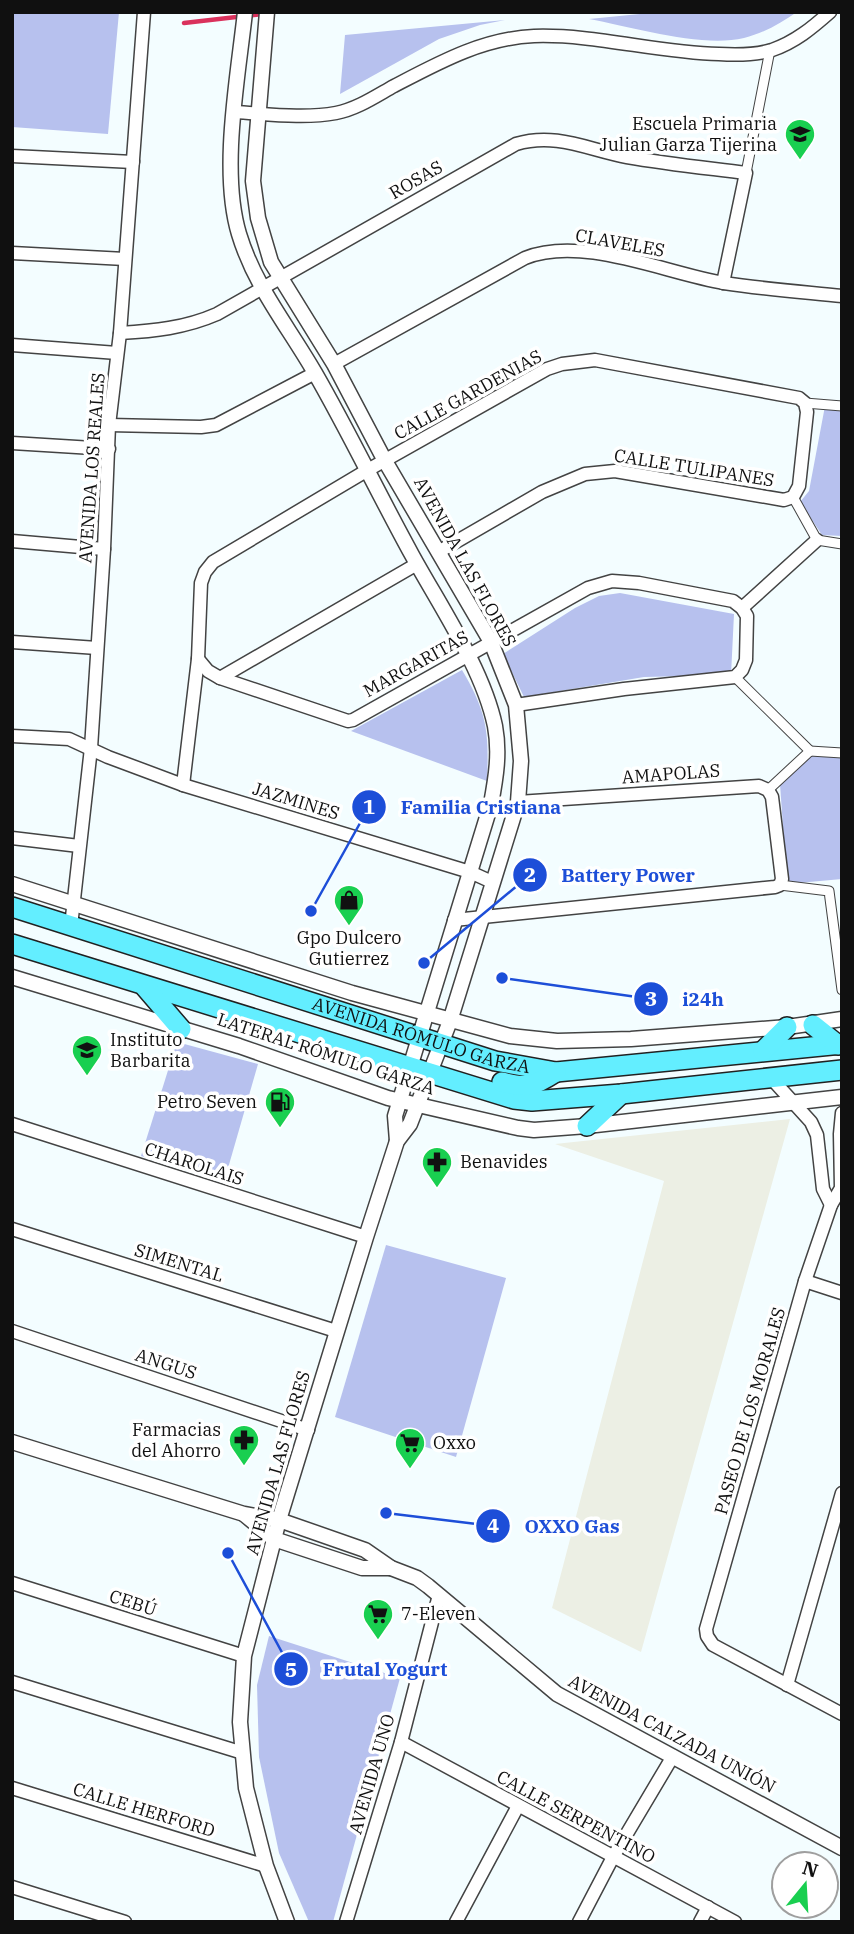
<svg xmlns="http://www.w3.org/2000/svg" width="854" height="1934" font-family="'IBM Plex Serif',serif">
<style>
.industrial{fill:#ecefe4}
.green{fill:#b7c1ee}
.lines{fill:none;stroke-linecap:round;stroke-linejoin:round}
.stream{stroke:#da315c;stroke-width:4.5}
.pedestrian-casing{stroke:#434343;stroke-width:11}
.minor-casing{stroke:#434343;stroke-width:15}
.tertiary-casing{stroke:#434343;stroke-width:17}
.primary-casing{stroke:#212121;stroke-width:22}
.pedestrian{stroke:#fff;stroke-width:9}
.minor{stroke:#fff;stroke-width:12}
.tertiary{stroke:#fff;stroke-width:14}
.primary{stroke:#63eeff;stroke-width:19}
.labels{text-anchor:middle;stroke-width:7;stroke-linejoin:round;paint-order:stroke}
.poi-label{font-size:18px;fill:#101010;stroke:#fff;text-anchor:start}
.street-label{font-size:18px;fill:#101010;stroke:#fff}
.leader{fill:none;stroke:#1d4ed8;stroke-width:2.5}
.callout-dot{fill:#1d4ed8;stroke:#fff;stroke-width:2.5}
.mark-label{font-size:21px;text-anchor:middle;font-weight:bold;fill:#fff}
.callout-label{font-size:19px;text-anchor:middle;font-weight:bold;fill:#1d4ed8;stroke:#fff;stroke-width:7;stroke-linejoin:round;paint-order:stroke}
</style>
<rect width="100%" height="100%" fill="#f3fdff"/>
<polygon class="industrial" points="790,1119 641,1652 552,1608 664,1181 555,1144"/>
<g class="green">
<polygon points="12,12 119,12 108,134 12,127"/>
<path d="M 660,12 L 797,12 C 781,23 764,33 744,38 C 701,48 633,27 589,19 Z"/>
<polygon points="505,20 480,25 439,39 340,94 345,35"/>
<polygon points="825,406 842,406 842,536 822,535 800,502 809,491"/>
<polygon points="620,593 734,614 731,675 644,677 524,697 503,654 575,608 599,596"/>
<path d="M 462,670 C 487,712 489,732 487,781 L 351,731 Z"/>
<polygon points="814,755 842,755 842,879 787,884 780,784 801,762"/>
<polygon points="177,1042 258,1064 224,1182 141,1156"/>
<polygon points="386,1245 506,1278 456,1457 335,1417"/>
<polygon points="269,1636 400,1678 333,1922 309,1922 279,1853 259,1757 257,1685"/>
</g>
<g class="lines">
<polyline class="stream" points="184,23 263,14"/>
<g class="pedestrian-casing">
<g id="pedestrian">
<polyline points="746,173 770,50"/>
<polyline points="805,403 842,406"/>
<polyline points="793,497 817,540 842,544"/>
<polyline points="735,677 810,751"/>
<polyline points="810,751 842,753"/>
<polyline points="768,790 810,751"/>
<polyline points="780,885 829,891 842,990"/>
</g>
</g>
<g class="minor-casing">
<g id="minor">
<path d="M 235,112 C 268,114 304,119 336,113 C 357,109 376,96 394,86 C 438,63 483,38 534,36 C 596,34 657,53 719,54 C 736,55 756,55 772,50 C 795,42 812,28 830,12"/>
<polyline points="12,156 133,162"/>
<polyline points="12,253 125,259"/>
<path d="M 120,333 C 154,331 185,328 217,314 L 516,144 C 556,132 589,150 627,157 C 667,164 707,168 746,173 L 723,283"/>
<polyline points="12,345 117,353"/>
<path d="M 334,364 L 525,258 C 582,235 665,273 724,283 C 763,289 803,292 842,296"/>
<polyline points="109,425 201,427 216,425 315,373"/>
<polyline points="12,443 109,449"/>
<polyline points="12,541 104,549"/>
<polyline points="742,608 817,540"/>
<polyline points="12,642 97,648"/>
<polyline points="198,659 208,671 220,678 348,721 353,720 588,588 612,581 639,583 733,601 742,608 747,616 746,660 742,670 735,677 624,689 516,705"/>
<polyline points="220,678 417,564"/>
<polyline points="12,736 69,739 108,757 183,785 470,872 492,882"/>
<polyline points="183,785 198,659 201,583 205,572 213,562 366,471 547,369 562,364 595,360 799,398 805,403 807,412 799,486 793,497 784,500 615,471 585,474 542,492 440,551"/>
<polyline points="12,838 79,846"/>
<polyline points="454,920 775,887 780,885 782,879 772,797 768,790 759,786 518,802"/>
<polyline points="71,926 91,748 104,549 109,425 120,333 144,12"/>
<polyline points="771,1078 811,1122 817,1135 823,1189 831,1205"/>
<polyline points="842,1113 840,1134 841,1188 831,1205 805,1281 706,1629 707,1636 713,1645 842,1714"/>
<polyline points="12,1124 366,1237"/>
<polyline points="12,1229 336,1331"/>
<polyline points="805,1281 842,1293"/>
<polyline points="12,1331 308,1430"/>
<polyline points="12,1583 244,1656"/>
<polyline points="12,1682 243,1753"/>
<polyline points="787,1685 842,1493"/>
<polyline points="401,1742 735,1922"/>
<polyline points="12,1788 266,1866"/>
<polyline points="12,1887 125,1922"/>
<polyline points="346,1922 401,1742 439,1595"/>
<polyline points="456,1922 518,1806"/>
<polyline points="579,1922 613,1857 673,1756"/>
<polyline points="700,1922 708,1907"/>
</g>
</g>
<g class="tertiary-casing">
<g id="tertiary">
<path d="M 245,12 C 238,77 220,171 239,234 C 255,287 288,326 315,373 C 349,432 379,495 412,555 C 440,606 483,669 495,726 C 500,753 496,777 491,804 L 395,1116 L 397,1141"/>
<polyline points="267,12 253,181 258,218 271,262 334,364 385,461 491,642 516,705 521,761 518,802 450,1021 410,1124 397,1141 366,1237 279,1520 244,1656 240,1722 246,1788 266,1866 287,1922"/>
<polyline points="12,884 352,993 510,1036 557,1041 631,1039 787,1027 842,1019"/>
<polyline points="12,977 239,1046 388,1098 518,1128 534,1130 587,1126 842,1097"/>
<polyline points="12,1442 244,1514 279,1520 365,1550 391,1568 417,1578 428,1586 557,1694 842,1848"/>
<polyline points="245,1515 274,1539 362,1568 391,1568"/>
</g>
</g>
<g class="primary-casing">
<g id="primary">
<path id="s1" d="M 12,907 L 495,1061 L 556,1072 L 842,1044"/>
<polyline points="12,944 514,1099 532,1101 621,1094 842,1070"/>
<polyline points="145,987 181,1029"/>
<polyline points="813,1025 838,1045"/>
<polyline points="763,1051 787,1027"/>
<path d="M 502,1082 C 528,1089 534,1086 556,1072"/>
<polyline points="587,1126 621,1094"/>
</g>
</g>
<use href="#pedestrian" class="pedestrian"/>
<use href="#minor" class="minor"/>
<use href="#tertiary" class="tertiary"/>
<use href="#primary" class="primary"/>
</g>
<defs>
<g id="school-pin" transform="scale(1.575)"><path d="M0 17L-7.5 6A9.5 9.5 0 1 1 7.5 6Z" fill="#19cf50" stroke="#fff"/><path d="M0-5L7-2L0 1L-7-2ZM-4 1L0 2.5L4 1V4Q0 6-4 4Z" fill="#111"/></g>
<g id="shop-pin" transform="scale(1.575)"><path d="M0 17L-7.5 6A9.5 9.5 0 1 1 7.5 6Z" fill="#19cf50" stroke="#fff"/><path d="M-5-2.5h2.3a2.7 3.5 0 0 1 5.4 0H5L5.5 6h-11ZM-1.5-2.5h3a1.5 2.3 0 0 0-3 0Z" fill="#111"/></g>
<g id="fuel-pin" transform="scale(1.575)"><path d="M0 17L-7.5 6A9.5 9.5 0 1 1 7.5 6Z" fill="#19cf50" stroke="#fff"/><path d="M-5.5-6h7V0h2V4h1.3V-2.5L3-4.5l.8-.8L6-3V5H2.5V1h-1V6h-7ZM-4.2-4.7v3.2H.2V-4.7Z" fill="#111"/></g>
<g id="pharmacy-pin" transform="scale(1.575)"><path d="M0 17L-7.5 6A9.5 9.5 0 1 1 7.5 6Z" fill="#19cf50" stroke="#fff"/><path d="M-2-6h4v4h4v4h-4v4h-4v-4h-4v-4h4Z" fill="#111"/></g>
<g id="supermarket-pin" transform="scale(1.575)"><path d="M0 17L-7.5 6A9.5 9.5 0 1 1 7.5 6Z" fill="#19cf50" stroke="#fff"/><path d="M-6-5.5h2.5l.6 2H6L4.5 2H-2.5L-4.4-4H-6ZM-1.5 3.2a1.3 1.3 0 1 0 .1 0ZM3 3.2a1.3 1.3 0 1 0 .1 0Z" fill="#111"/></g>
</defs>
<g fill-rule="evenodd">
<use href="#school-pin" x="800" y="134"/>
<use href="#shop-pin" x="349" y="900"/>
<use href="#school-pin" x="87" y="1050"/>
<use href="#fuel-pin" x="280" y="1102"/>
<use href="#pharmacy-pin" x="437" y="1162"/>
<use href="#pharmacy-pin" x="244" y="1440"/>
<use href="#supermarket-pin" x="410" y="1443"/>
<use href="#supermarket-pin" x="378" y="1614"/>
</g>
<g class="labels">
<g class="poi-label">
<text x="777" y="130" text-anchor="end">Escuela Primaria<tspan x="777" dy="21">Julian Garza Tijerina</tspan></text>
<text x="349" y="944" text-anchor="middle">Gpo Dulcero<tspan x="349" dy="21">Gutierrez</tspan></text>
<text x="110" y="1046">Instituto<tspan x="110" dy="21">Barbarita</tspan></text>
<text x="257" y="1108" text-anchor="end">Petro Seven</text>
<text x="460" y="1168">Benavides</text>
<text x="221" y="1436" text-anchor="end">Farmacias<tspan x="221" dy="21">del Ahorro</tspan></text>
<text x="433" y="1449">Oxxo</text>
<text x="401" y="1620">7-Eleven</text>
</g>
<g class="street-label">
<text transform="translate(416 180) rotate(-30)" y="6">ROSAS</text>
<text transform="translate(620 243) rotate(10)" y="6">CLAVELES</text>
<text transform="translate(468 395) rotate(-29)" y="6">CALLE GARDENIAS</text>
<text transform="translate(92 468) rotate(-86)" y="6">AVENIDA LOS REALES</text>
<text transform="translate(694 468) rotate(9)" y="6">CALLE TULIPANES</text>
<text transform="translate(465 562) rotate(61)" y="6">AVENIDA LAS FLORES</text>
<text transform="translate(416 664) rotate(-29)" y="6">MARGARITAS</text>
<text transform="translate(671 774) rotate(-4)" y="6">AMAPOLAS</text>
<text transform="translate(296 801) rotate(17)" y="6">JAZMINES</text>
<text dy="6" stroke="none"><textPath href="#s1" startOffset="429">AVENIDA RÓMULO GARZA</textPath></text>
<text transform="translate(326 1054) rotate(18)" y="6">LATERAL RÓMULO GARZA</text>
<text transform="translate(194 1164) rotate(18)" y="6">CHAROLAIS</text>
<text transform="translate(179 1263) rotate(17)" y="6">SIMENTAL</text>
<text transform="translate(166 1364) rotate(18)" y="6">ANGUS</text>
<text transform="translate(750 1411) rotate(-74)" y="6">PASEO DE LOS MORALES</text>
<text transform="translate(278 1463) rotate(-74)" y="6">AVENIDA LAS FLORES</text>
<text transform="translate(133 1603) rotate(18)" y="6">CEBÚ</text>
<text transform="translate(672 1734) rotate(28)" y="6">AVENIDA CALZADA UNIÓN</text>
<text transform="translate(372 1774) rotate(-74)" y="6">AVENIDA UNO</text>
<text transform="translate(144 1810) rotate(17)" y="6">CALLE HERFORD</text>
<text transform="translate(576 1817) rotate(28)" y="6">CALLE SERPENTINO</text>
</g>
</g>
<path class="leader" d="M311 911L369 807M424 963L530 875M502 978L651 999M386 1513L493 1526M228 1553L291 1669"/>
<g class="callout-dot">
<circle cx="311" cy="911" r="7"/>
<circle cx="424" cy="963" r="7"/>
<circle cx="502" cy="978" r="7"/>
<circle cx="386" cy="1513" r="7"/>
<circle cx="228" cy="1553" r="7"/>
<circle cx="369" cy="807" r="18"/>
<circle cx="530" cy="875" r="18"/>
<circle cx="651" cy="999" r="18"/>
<circle cx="493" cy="1526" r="18"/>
<circle cx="291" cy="1669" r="18"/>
</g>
<g class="mark-label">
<text x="369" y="814">1</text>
<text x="530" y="882">2</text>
<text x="651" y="1006">3</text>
<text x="493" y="1533">4</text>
<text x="291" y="1677">5</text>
</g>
<g class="callout-label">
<text x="481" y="814">Familia Cristiana</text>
<text x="628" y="882">Battery Power</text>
<text x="703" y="1006">i24h</text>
<text x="572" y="1533">OXXO Gas</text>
<text x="385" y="1676">Frutal Yogurt</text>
</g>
<rect width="854" height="1934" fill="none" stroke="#101010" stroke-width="28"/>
<g transform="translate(805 1885) rotate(18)"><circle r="33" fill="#ffffff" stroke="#9f9f9f" stroke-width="2"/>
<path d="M0-5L12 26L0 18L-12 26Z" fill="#19cf50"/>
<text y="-10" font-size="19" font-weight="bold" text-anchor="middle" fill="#101010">N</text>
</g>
</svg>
